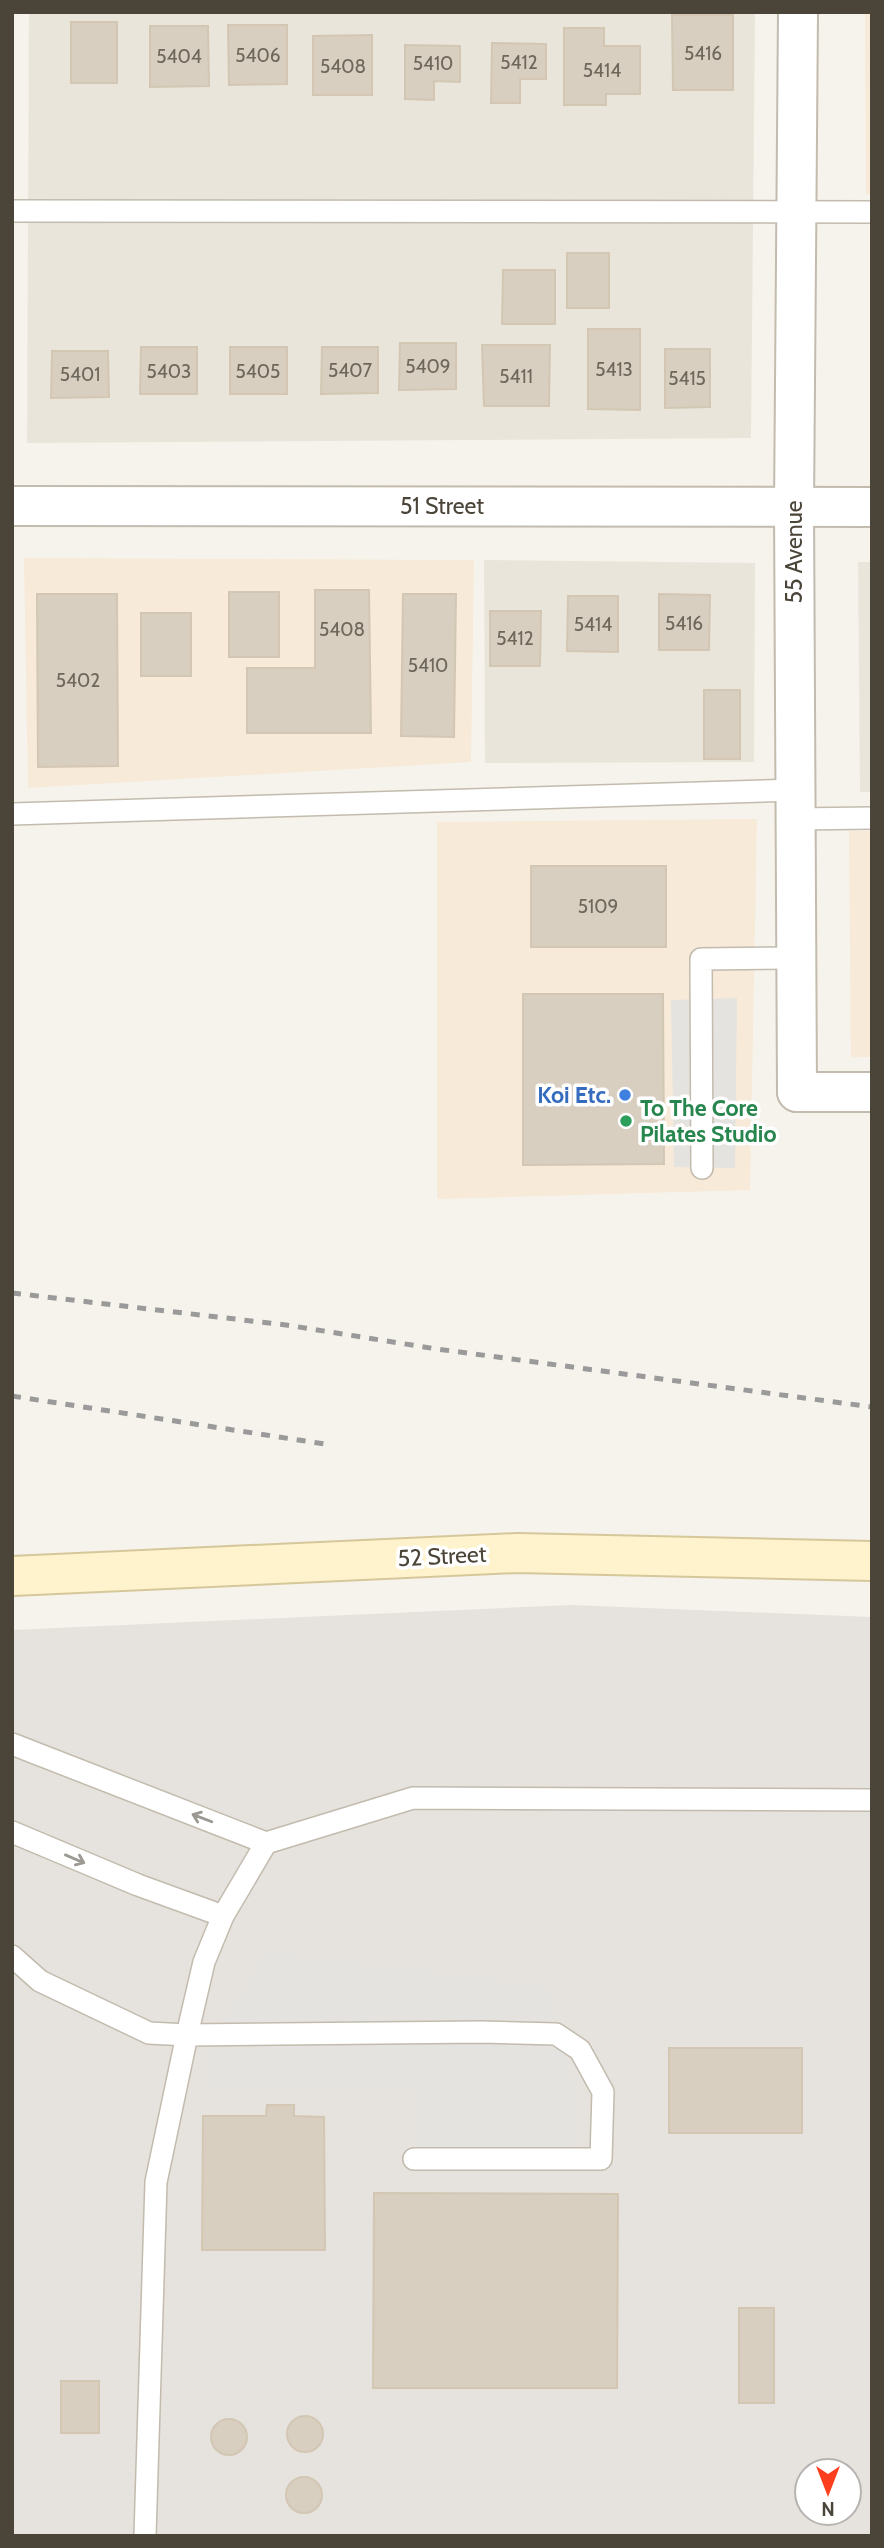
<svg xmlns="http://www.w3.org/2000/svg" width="884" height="2548" font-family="Cabin,sans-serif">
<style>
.residential{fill:#eae5da}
.commercial{fill:#f7ead8}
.industrial{fill:#e6e2dd;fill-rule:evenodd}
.parking{fill:#e5e3e0}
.building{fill:#d8cfc1;stroke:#d3c7b4;stroke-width:2}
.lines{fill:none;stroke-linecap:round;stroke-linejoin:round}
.service-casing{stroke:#c2bbae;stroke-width:24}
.minor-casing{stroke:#c2bbae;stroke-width:42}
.tertiary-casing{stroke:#c2bbae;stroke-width:42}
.secondary-casing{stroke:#d6c79b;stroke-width:42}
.service{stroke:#fff;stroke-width:21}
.minor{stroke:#fff;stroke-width:38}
.tertiary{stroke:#fff;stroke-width:38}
.secondary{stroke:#fff3cd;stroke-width:38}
.rail{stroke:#9a9a9a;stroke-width:5;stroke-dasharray:9 9;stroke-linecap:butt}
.oneway{stroke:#9c9892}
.shop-dot{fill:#3f7fe0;stroke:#fff;stroke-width:2.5}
.leisure-dot{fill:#2e9e5b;stroke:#fff;stroke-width:2.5}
.labels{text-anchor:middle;stroke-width:7;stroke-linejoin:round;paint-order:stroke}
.number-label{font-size:19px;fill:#6e675b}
.street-label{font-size:23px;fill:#4b4439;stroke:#fff}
.shop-label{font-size:23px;font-weight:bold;fill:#366cbe;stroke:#fff;text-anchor:end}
.leisure-label{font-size:23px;font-weight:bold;fill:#27864d;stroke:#fff;text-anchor:start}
</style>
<rect width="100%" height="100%" fill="#f6f3ec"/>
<g class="residential">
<polygon points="29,12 755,12 751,438 27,443"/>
<polygon points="484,560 755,563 754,762 485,763"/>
<polygon points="858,562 872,562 872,792 860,792"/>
</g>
<g class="commercial">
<polygon points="865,12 872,12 872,194 866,194"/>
<polygon points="24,558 474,560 471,762 28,788"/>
<polygon points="757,819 750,1190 437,1199 437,822"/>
<polygon points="849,831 872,831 872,1057 851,1057"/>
</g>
<path class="industrial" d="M 572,1605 L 872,1617 L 872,2536 L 12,2536 L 12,1630 ZM 807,2471 L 849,2471 L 849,2513 L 807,2513 Z"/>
<g class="parking">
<polygon points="737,998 735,1168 674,1167 671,1000"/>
<polygon points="265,1952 549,1986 556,2034 574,2089 572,2159 414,2159 414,2087 204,2087 204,2058"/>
</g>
<g class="building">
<polygon points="672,15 733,15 733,90 673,90"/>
<rect x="71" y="22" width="46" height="61"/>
<polygon points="228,25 287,25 287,84 229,85"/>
<polygon points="150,26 208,26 209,86 150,87"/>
<polygon points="564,28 604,28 604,46 640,46 640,94 606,94 606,105 564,105"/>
<polygon points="372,35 372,95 313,95 313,36"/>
<polygon points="492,43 546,44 546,79 520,79 520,103 491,103"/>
<polygon points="405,45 460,46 460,82 434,81 434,100 405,99"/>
<rect x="567" y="253" width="42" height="55"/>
<polygon points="503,270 555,270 555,324 502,324"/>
<polygon points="588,329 640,329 640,410 588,409"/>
<polygon points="400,343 456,343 456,389 399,390"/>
<polygon points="482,345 550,345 549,406 484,406"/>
<polygon points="141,347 197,347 197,394 140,394"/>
<rect x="230" y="347" width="57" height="47"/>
<polygon points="322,347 378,347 378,393 321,394"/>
<polygon points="665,349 710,349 710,407 665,408"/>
<polygon points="52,351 108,351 109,397 51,398"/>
<polygon points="315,590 369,590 371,733 247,733 247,668 315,668"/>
<rect x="229" y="592" width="50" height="65"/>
<polygon points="37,594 117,594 118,766 38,767"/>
<polygon points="403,594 456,594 454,737 401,736"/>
<polygon points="659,594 710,595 709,650 659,650"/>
<polygon points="568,596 618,596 618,652 567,651"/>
<polygon points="490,611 541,611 540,666 490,666"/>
<rect x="141" y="613" width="50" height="63"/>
<rect x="704" y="690" width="36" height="69"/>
<rect x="531" y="866" width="135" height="81"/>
<polygon points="523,994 663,994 664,1164 523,1165"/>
<rect x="669" y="2048" width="133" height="85"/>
<polygon points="267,2105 294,2105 294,2116 324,2117 325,2250 202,2250 203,2116 266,2116"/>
<polygon points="374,2193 618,2194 617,2388 373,2388"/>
<rect x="739" y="2308" width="35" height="95"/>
<rect x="61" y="2381" width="38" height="52"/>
<circle cx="305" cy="2434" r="18"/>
<circle cx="229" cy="2437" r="18"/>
<circle cx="304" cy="2495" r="18"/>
</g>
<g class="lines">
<g class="service-casing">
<g id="service">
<polyline points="12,211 872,212"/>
<polyline points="12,814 795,790"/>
<polyline points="795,819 872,818"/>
<polyline points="702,1168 701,959 796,958"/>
<polyline points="12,1744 266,1843 413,1798 872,1800"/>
<polyline points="12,1832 138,1885 223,1916"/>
<polyline points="266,1843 223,1916 204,1962 187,2035 481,2032 556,2034 580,2050 603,2092 601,2159 414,2159"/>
<polyline points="12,1956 40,1981 149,2033 187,2035 156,2182 145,2536"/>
</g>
</g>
<g class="minor-casing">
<g id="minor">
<polyline points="12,506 872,507"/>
<polyline points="797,1092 872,1092"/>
</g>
</g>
<g class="tertiary-casing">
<polyline id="tertiary" points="797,1092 794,507 798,12"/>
</g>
<g class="secondary-casing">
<polyline id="secondary" points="12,1576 517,1553 872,1561"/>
</g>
<use href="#service" class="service"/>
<use href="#minor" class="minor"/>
<use href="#tertiary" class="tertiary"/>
<use href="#secondary" class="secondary"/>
<g class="rail">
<polyline points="12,1293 286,1325 437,1349 872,1407"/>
<polyline points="12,1396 331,1445"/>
</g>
</g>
<defs><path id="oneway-shaft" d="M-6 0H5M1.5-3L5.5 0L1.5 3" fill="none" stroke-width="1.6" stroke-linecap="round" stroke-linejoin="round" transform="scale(1.75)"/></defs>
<g class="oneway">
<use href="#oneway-shaft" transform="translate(202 1818) rotate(-159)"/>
<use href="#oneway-shaft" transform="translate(75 1859) rotate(23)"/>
</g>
<circle class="shop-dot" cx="625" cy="1095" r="7"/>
<circle class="leisure-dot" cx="626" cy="1121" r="7"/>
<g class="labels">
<g class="number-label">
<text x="703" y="60">5416</text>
<text x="258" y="62">5406</text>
<text x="179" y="63">5404</text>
<text x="519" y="69">5412</text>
<text x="433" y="70">5410</text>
<text x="343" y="73">5408</text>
<text x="602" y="77">5414</text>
<text x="428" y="373">5409</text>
<text x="614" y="376">5413</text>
<text x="350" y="377">5407</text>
<text x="169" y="378">5403</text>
<text x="258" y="378">5405</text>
<text x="80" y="381">5401</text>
<text x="516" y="383">5411</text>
<text x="687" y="385">5415</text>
<text x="684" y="630">5416</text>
<text x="593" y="631">5414</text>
<text x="342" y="636">5408</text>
<text x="515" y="645">5412</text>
<text x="428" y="672">5410</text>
<text x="78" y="687">5402</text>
<text x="598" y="913">5109</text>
</g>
<g class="street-label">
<text x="442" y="514">51 Street</text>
<text transform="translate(794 552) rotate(-90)" y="8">55 Avenue</text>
<text transform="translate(442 1556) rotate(-3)" y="8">52 Street</text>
</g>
<g class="shop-label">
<text x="611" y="1103">Koi Etc.</text>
</g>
<g class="leisure-label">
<text x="640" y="1116">To The Core<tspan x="640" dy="26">Pilates Studio</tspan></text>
</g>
</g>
<rect width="884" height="2548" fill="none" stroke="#4b4439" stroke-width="28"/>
<g transform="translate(828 2492) rotate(180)"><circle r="33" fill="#ffffff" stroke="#b7b4b0" stroke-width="2"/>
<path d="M0-5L12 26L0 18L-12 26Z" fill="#fc3f1d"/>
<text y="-10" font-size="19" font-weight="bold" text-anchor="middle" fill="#4b4439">N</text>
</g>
</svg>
